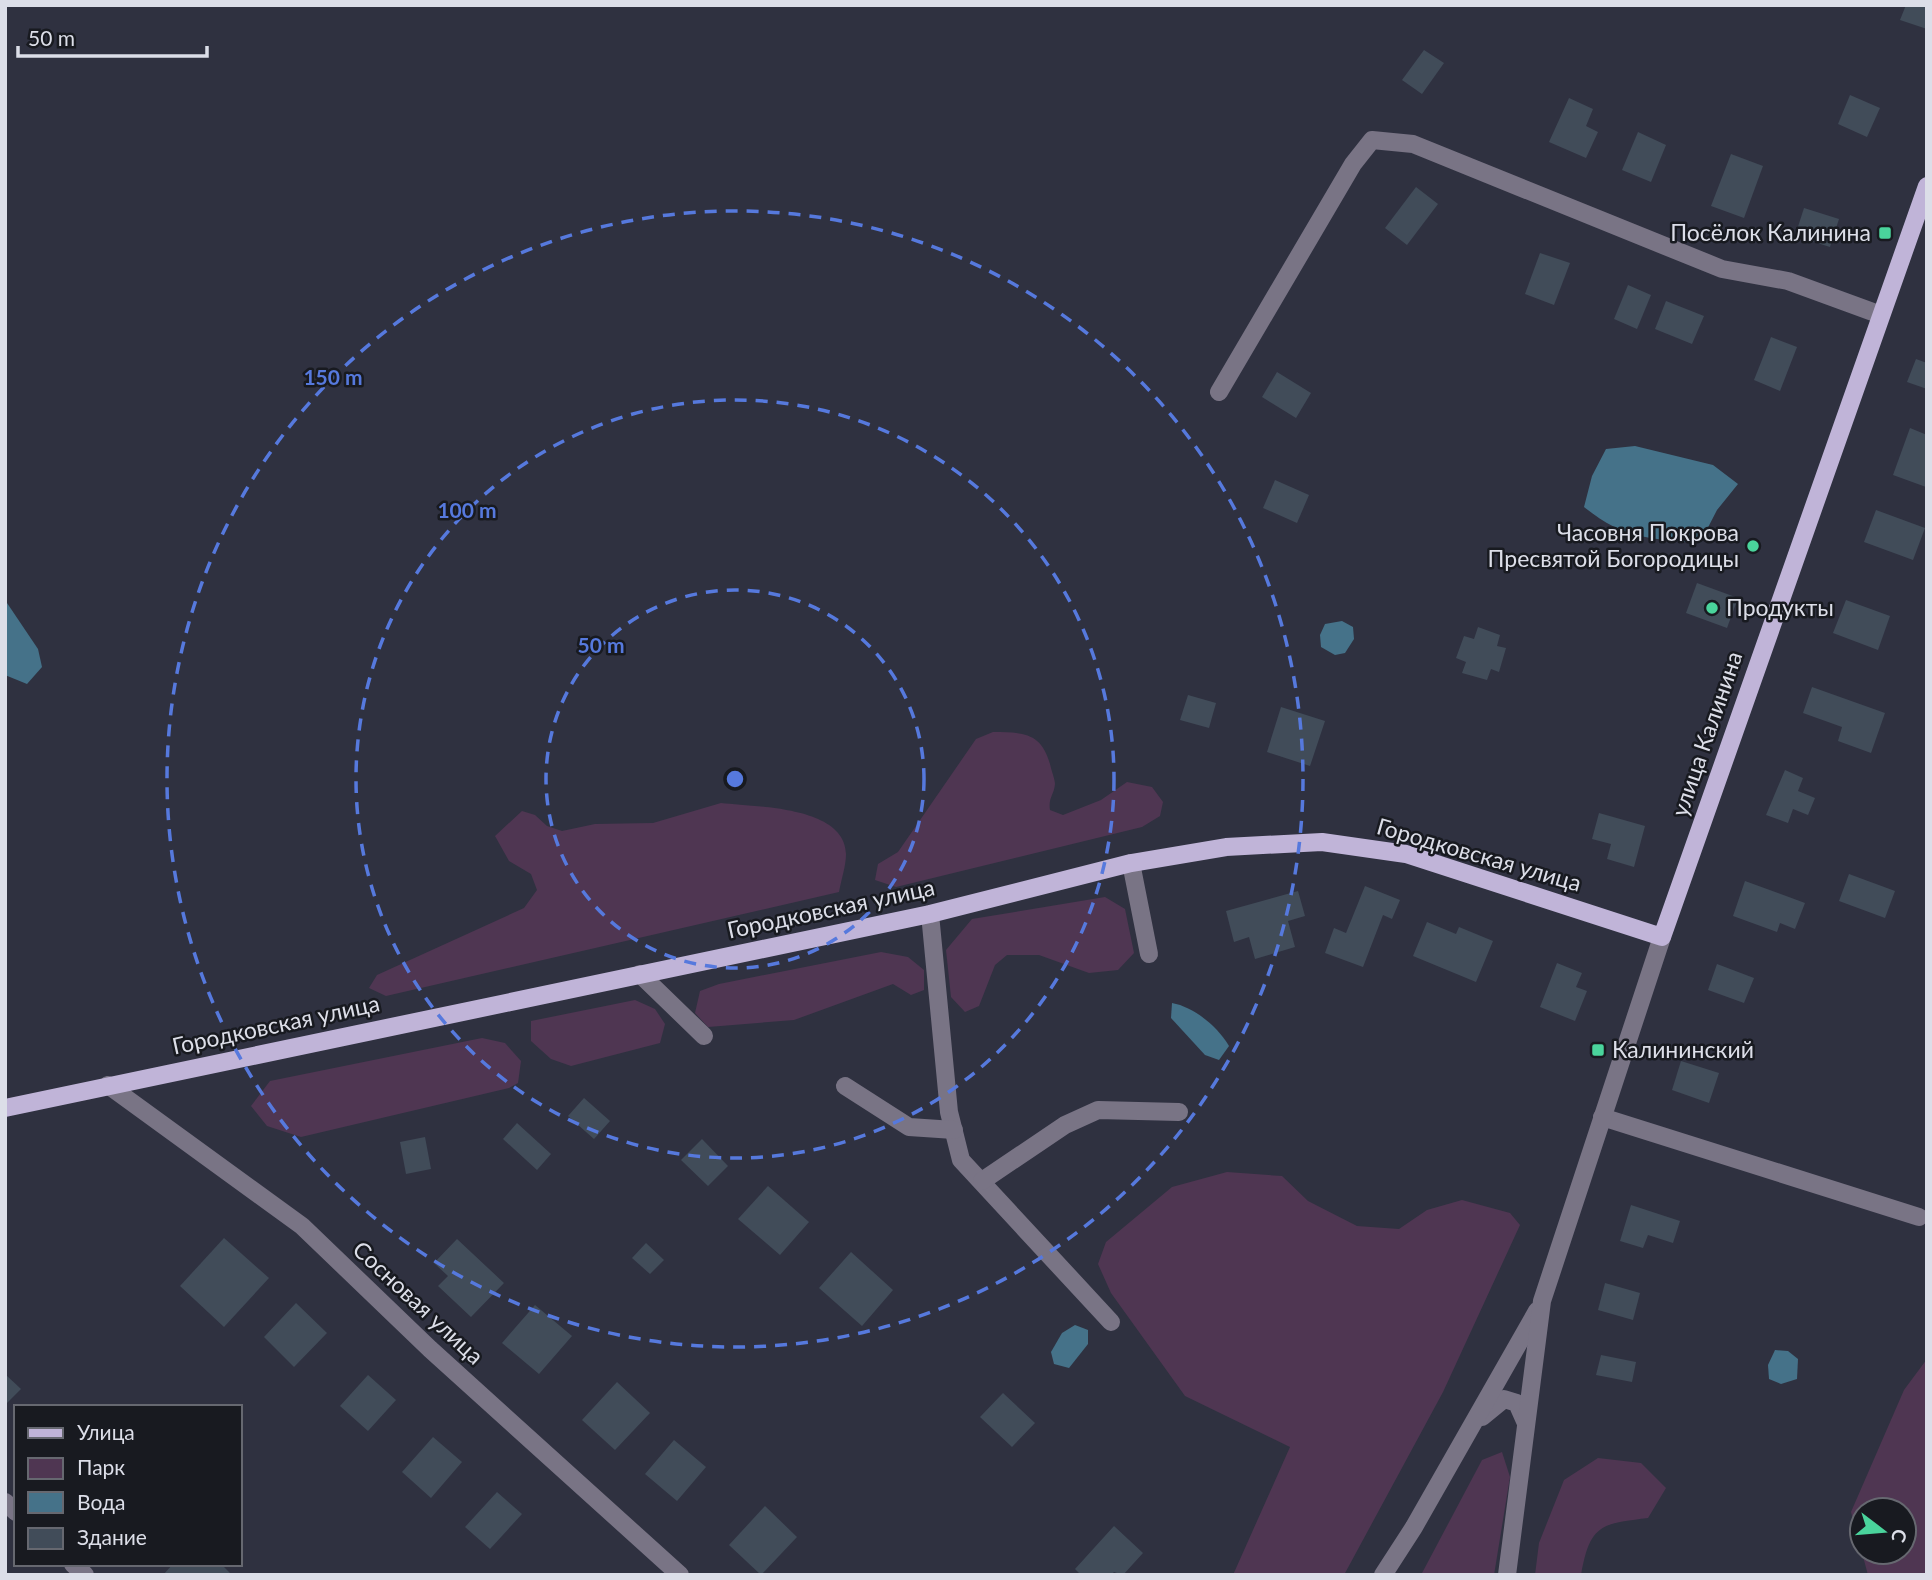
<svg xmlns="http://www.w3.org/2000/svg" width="1932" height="1580" font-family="Lato,sans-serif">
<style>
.green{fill:#4f3652;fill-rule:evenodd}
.water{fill:#457289}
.building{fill:#414c59}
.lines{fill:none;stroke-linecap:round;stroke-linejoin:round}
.minor{stroke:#797485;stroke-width:18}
.major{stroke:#c0b4d8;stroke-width:18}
.ring{fill:none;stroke:#5679dd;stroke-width:3.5;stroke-dasharray:12 9}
.poi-dot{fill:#4ad49c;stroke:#181a20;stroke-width:2.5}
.labels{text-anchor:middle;stroke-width:5;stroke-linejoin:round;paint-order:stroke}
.poi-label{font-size:23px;fill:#dcdee8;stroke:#181a20;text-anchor:end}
.street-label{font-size:23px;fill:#dcdee8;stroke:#181a20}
.centre{fill:#5679dd;stroke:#181a20;stroke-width:3.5}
.ring-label{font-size:21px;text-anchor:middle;font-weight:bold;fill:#5679dd;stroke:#181a20;stroke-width:5;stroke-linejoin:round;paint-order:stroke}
</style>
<rect width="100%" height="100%" fill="#2f3140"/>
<g class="green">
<path d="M 993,732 C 1025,732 1043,733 1051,768 C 1052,772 1055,780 1055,784 C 1054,795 1048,798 1050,810 L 1063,815 L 1101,800 L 1127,782 L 1152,787 L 1163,802 L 1160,816 L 1142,827 L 896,887 L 875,880 L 878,864 L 898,852 L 976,739 Z"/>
<path d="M 721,803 C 755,807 845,806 846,854 C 846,866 841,880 839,892 L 386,996 L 369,988 L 377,975 L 524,908 L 537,890 L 531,874 L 509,861 L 495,836 L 522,811 L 535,815 L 547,826 L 562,831 L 595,824 L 653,823 Z"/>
<polygon points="1105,897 1125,909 1134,953 1118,970 1089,973 1039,955 1007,955 995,965 979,1006 965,1012 951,997 946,950 972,919"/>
<polygon points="881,952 908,957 924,970 924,990 911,995 893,984 794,1020 708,1027 695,1013 700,991 719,984"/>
<polygon points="635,1000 655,1009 665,1024 660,1043 571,1066 551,1059 531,1041 531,1021"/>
<polygon points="482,1038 505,1043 521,1061 518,1083 509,1088 301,1137 267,1126 251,1106 270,1081"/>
<polygon points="1227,1172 1282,1176 1308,1201 1357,1226 1399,1229 1427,1210 1462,1200 1510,1213 1520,1225 1443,1392 1344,1575 1233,1575 1290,1447 1185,1396 1111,1293 1098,1264 1106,1242 1172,1187"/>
<path d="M 1927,1359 L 1927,1575 L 1868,1575 L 1851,1512 L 1904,1390 ZM 1904,1510 L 1904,1552 L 1862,1552 L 1862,1510 Z"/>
<polygon points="1502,1452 1510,1477 1494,1575 1421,1575 1482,1460"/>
<path d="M 1598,1458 L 1641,1463 L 1666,1488 L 1648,1518 C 1601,1524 1590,1524 1581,1575 L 1535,1575 L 1539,1543 L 1564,1480 Z"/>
</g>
<g class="water">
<path d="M 1635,446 L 1713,465 L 1738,484 L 1717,510 L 1700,543 C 1649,538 1625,540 1584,507 L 1592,476 L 1606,449 Z"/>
<polygon points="5,600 38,649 42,667 27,684 5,675"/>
<polygon points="1342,621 1353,627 1354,639 1345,653 1335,655 1321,647 1320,635 1325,624"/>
<path d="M 1172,1003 C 1194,1007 1217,1026 1229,1046 L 1219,1060 L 1205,1055 L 1171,1018 Z"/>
<polygon points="1075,1325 1088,1330 1088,1344 1069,1368 1054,1364 1051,1352 1062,1333"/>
<polygon points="1775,1350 1788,1351 1798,1359 1797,1379 1781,1384 1769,1379 1768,1365"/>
</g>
<g class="building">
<polygon points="1906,5 1927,5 1927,29 1900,20"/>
<polygon points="1424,50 1444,63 1422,94 1402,80"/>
<polygon points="1850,95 1880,108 1867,137 1838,124"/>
<polygon points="1569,98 1593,109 1586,126 1598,132 1586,158 1549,142"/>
<polygon points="1638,132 1666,145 1651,182 1622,170"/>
<polygon points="1731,154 1763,166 1744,218 1711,206"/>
<polygon points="1416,187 1438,204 1407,245 1385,228"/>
<polygon points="1804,208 1839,219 1830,247 1795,236"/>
<polygon points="1540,253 1570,263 1554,305 1525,294"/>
<polygon points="1628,285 1651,295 1637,329 1614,319"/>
<polygon points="1666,301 1704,316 1692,344 1655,329"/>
<polygon points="1771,337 1797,347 1780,391 1754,380"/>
<polygon points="1916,359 1927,363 1927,389 1907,382"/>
<polygon points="1277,372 1311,393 1296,418 1262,397"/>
<polygon points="1910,428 1927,435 1926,487 1893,475"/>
<polygon points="1275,480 1309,495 1297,523 1263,508"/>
<polygon points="1876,510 1925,528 1913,560 1864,542"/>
<polygon points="1697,583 1738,598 1727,628 1686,613"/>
<polygon points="1846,600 1890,616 1878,650 1833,633"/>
<polygon points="1478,627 1500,635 1497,646 1506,648 1499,672 1491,669 1487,680 1462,673 1466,662 1456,658 1464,636 1474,639"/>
<polygon points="1812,687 1885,713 1871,753 1838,741 1842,727 1803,713"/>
<polygon points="1188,695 1216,703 1209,728 1180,720"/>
<polygon points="1281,707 1325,721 1310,766 1267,752"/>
<polygon points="1785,770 1803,778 1798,791 1815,798 1808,815 1793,809 1788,823 1766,815"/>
<polygon points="1599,813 1645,826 1634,867 1607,859 1611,844 1592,839"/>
<polygon points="1849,874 1895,891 1885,918 1839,901"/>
<polygon points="1745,881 1805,903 1795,929 1780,923 1777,932 1733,916"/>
<polygon points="1365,886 1400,900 1392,919 1383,915 1363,967 1325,953 1334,928 1346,933"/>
<polygon points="1298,891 1305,916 1288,921 1295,947 1255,959 1249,937 1234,942 1226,911"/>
<polygon points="1427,922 1456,934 1459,927 1493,941 1476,982 1413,956"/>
<polygon points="1557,963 1582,973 1576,987 1587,991 1575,1021 1540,1007"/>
<polygon points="1717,964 1754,978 1744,1003 1708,990"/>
<polygon points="1681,1061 1719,1073 1709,1103 1672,1090"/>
<polygon points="584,1098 610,1121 594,1139 568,1116"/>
<polygon points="517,1123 551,1154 537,1170 503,1139"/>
<polygon points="425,1137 431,1169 406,1174 400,1142"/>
<polygon points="702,1139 728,1166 708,1186 681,1160"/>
<polygon points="768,1186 809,1222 780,1255 738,1219"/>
<polygon points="1631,1205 1680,1221 1673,1243 1648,1235 1643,1248 1620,1241"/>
<polygon points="224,1238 269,1278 224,1327 180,1286"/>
<polygon points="457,1239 504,1283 471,1317 438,1286 448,1276 434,1263"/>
<polygon points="646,1243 664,1260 650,1274 632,1258"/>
<polygon points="851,1252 893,1290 862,1326 819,1288"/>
<polygon points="1605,1283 1640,1293 1633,1320 1598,1310"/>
<polygon points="296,1303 327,1333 294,1367 264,1337"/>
<polygon points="535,1305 572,1336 539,1374 502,1343"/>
<polygon points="1601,1355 1636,1362 1632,1382 1596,1375"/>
<polygon points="5,1374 21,1389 5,1405"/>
<polygon points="368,1375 396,1400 368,1431 340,1406"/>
<polygon points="617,1382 650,1413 615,1450 582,1420"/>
<polygon points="1003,1393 1035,1423 1012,1447 980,1417"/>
<polygon points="433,1437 462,1462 431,1498 402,1472"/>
<polygon points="674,1440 706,1467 677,1501 645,1474"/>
<polygon points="497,1492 522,1514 490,1549 465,1527"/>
<polygon points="765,1506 797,1537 761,1575 729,1545"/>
<polygon points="1114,1526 1143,1553 1123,1575 1114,1572 1111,1575 1081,1575 1075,1569"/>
<polygon points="173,1564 221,1564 232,1575 163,1575"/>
</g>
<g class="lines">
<g class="minor">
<polyline points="1219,392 1353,164 1372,140 1413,144 1722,269 1788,281 1881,315"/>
<polyline points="1131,863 1149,954"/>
<polyline points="930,914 949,1112 961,1160 1111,1322"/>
<polyline points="640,974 704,1036"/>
<polyline points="108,1085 302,1226 430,1349 680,1575"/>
<polyline points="845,1086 909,1127 954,1130"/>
<polyline points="1602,1117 1919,1217"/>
<polyline points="982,1181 1065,1125 1098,1110 1179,1112"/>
<polyline points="1482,1417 1504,1399 1517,1403 1525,1421"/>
<polyline points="5,1502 16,1512"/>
<polyline points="73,1564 85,1575"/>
<polyline points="1383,1575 1414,1527 1537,1311"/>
<polyline points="1507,1575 1542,1301 1662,937"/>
</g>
<polyline class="major" points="5,1108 930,914 1131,863 1226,847 1322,842 1406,854 1662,937 1927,186"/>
</g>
<g class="ring">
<circle cx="735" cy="779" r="189"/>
<circle cx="735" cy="779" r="379"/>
<circle cx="735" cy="779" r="568"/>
</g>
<g class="poi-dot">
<rect x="1878" y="226" width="14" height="14" rx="3.5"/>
<circle cx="1753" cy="546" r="7"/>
<circle cx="1712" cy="608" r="7"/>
<rect x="1591" y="1043" width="14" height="14" rx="3.5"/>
</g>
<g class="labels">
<g class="poi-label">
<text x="1871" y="241">Посёлок Калинина</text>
<text x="1739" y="541">Часовня Покрова<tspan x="1739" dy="26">Пресвятой Богородицы</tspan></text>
<text x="1726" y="616" text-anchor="start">Продукты</text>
<text x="1612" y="1058" text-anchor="start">Калининский</text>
</g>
<g class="street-label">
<text transform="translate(1707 734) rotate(-71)" y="8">улица Калинина</text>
<text transform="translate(1479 855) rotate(16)" y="8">Городковская улица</text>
<text transform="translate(831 909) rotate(-12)" y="8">Городковская улица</text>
<text transform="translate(276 1025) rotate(-12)" y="8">Городковская улица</text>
<text transform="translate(418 1303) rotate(43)" y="8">Сосновая улица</text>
</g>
</g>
<circle cx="735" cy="779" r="10" class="centre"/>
<g class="ring-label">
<text x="333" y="385">150 m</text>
<text x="467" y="518">100 m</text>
<text x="601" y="653">50 m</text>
</g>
<rect width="1932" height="1580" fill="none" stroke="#dcdee8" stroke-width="14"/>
<rect x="14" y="1405" width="228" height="161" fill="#181a20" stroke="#666870" stroke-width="2"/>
<rect x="28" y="1428" width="35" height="10" fill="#c0b4d8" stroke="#666870" stroke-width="2"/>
<text x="77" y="1440" font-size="21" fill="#dcdee8">Улица</text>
<rect x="28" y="1458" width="35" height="21" fill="#4f3652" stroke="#666870" stroke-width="2"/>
<text x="77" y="1475" font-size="21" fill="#dcdee8">Парк</text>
<rect x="28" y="1492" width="35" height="21" fill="#457289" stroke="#666870" stroke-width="2"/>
<text x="77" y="1510" font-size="21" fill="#dcdee8">Вода</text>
<rect x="28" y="1528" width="35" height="21" fill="#414c59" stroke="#666870" stroke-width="2"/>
<text x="77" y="1545" font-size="21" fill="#dcdee8">Здание</text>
<g transform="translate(1883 1531) rotate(106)"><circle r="33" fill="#181a20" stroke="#666870" stroke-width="2"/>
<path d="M0-5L12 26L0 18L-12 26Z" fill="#4ad49c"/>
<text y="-10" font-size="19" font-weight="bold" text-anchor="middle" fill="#dcdee8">С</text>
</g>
<path d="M18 46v10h189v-10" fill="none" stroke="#dcdee8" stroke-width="3.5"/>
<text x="28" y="46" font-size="21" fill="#dcdee8" stroke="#181a20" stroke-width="5" paint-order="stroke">50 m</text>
</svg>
